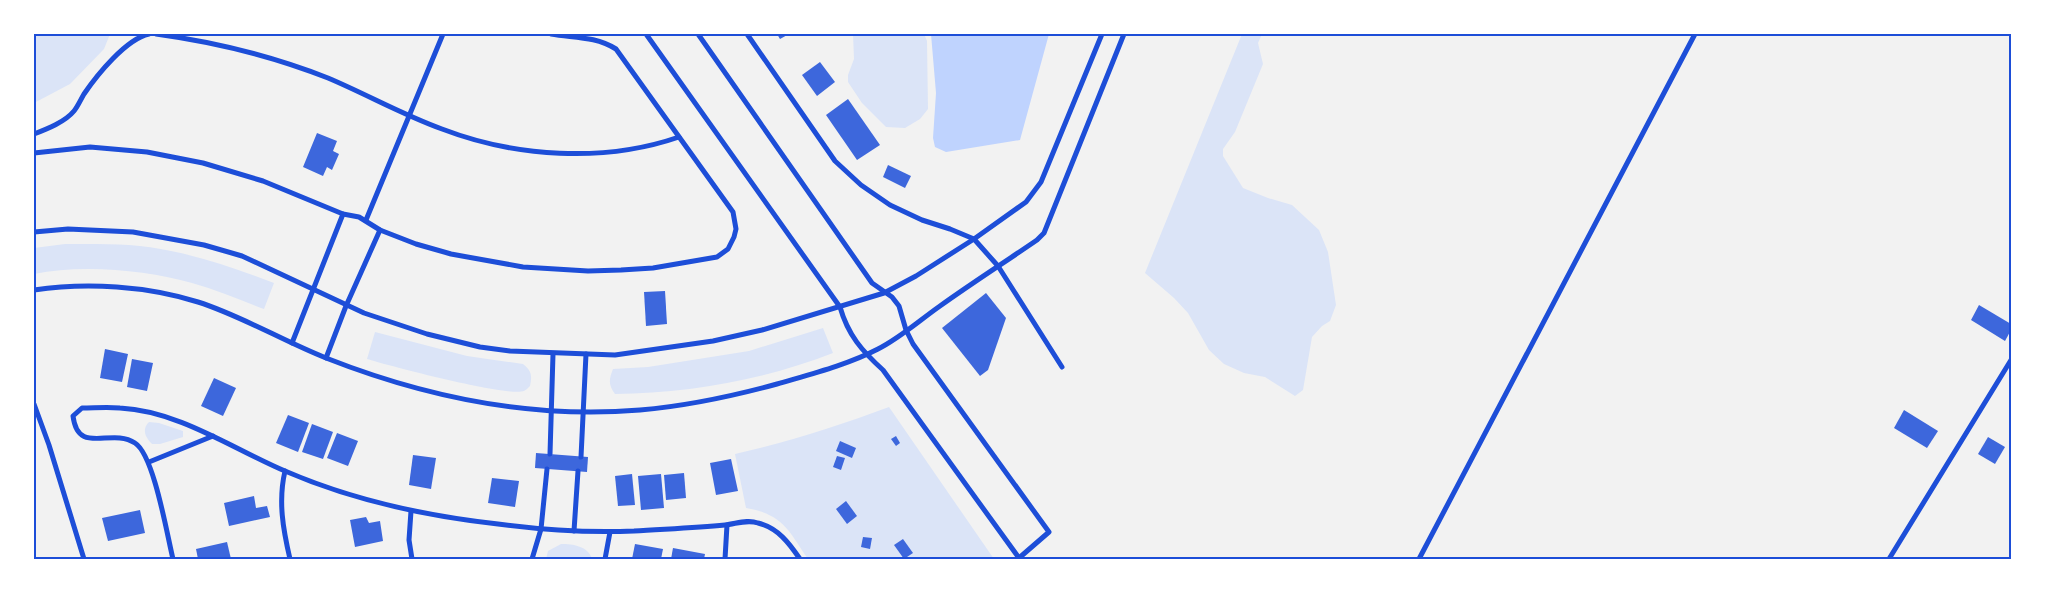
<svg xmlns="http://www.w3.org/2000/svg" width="2045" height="593" font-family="Montserrat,sans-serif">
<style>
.green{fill:#dbe4f7}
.water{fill:#bfd3fe}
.building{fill:#3d67dc}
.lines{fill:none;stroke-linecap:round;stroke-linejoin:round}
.minor{stroke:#1d4ed8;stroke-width:5}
.neatline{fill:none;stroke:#1d4ed8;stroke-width:2}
</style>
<rect width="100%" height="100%" fill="#f2f2f2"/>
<g class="green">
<polygon points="34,34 110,34 104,49 70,84 34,103"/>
<polygon points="853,34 924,34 927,41 928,109 920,119 905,128 886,127 862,103 848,82 848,75 854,59"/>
<polygon points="1242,34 1262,34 1258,43 1263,64 1235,132 1223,149 1223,156 1243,188 1268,198 1292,205 1319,230 1328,252 1336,305 1330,321 1322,326 1312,337 1303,390 1295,396 1265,377 1244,373 1224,364 1209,350 1188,313 1174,298 1145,273"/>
<path d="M 65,244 C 100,244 137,243 171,251 C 206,258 240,270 274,283 L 264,309 C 240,300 217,290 192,283 C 146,270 82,264 34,274 L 34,248 Z"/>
<path d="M 823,328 L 833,353 C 764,380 688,393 615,394 C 608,385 609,379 613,369 L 648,367 L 749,351 Z"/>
<path d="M 375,332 L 467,356 L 523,364 C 532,371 532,376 530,386 C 528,388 526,390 524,391 C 507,397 390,366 367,359 Z"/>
<path d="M 889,407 L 994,559 L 808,559 C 789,531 783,514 746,508 L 735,454 C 788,442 838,426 889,407 Z"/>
<path d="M 149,422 L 159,423 L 183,431 L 183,437 L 160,444 L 152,444 C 146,438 141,430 149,422 Z"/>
<path d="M 561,544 C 573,544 588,546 592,559 L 546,559 L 548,551 Z"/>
</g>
<polygon class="water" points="931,34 1049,34 1020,140 946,152 935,147 933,138 936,93"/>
<g class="building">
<polygon points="777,34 789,34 780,39"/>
<polygon points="820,62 835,82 817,96 802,75"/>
<polygon points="848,99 880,145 857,160 826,115"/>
<polygon points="317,133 337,141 333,151 339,154 332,170 327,167 323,176 303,167"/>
<polygon points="888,165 911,176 905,188 883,177"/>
<polygon points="665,291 667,324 646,326 644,292"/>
<polygon points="986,293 1006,318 988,370 980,376 942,328"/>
<polygon points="1979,305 2011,324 2011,330 2005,341 1971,320"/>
<polygon points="105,349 128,354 122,382 100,378"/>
<polygon points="132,359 153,363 147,391 127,387"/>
<polygon points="214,378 236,388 223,416 201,406"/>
<polygon points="1904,410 1938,431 1927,448 1894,428"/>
<polygon points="288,415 309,423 298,452 276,443"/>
<polygon points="312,424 333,432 323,459 302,452"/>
<polygon points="337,433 358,441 348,466 327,458"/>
<polygon points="896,436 900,443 896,446 891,439"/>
<polygon points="1988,437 2005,447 1995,464 1978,454"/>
<polygon points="840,441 856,448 852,458 836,451"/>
<polygon points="536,453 588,457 587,472 535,468"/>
<polygon points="413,455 436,458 431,489 409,485"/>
<polygon points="837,456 845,458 841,470 833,467"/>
<polygon points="731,459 738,491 716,495 710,463"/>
<polygon points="684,473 686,498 666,500 664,475"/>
<polygon points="632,474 635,505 618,506 615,476"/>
<polygon points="661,474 664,508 641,510 638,476"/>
<polygon points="492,478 519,481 515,507 488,503"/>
<polygon points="254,496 256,508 267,506 270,517 229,526 224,503"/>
<polygon points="846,501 857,516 847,524 836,509"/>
<polygon points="140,510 145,533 108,541 102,518"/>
<polygon points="366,517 369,523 380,521 383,541 355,547 350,520"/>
<polygon points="863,537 872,538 870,549 861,547"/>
<polygon points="903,539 913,553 904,559 894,545"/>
<polygon points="227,542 231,559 198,559 196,549"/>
<polygon points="635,544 663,549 661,559 632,559"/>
<polygon points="673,548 705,554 704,559 671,559"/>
</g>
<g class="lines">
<g class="minor">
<path d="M 156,34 C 215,42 272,56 328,78 C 366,94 403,115 442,129 C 515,157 604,163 679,137"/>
<path d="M 646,34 L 840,307 C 848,335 862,351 883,370 L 1019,558 L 1049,532 L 913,344 L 906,330 L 899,306 L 892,297 L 872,283 L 698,34"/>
<polyline points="747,34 835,161 861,185 890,205 922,220 950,229 974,239 998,266 1062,367"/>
<path d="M 34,134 C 47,129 65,122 74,111 C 78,106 81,99 84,94 C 97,75 126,39 149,34"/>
<path d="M 34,153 L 90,147 L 147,152 L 203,163 L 263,181 L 343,214 L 359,217 L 380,230 L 416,244 L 451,254 L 523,267 L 588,271 L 621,270 L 653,268 L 717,257 L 728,249 L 734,237 L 736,229 L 733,212 L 616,49 C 595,36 574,38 551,34"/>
<polyline points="366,220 443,34"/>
<polyline points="34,232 68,229 133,232 204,245 242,256 364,313 427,334 480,347 510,351 615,355 713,341 762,330 884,293 916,276 974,239 1026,202 1041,182 1102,34"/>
<path d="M 34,290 C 87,282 147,286 198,302 C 242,316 283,341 326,358 C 425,397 533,419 640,410 C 686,406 733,396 777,384 C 811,374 847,365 878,349 C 900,338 920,320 940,306 C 972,283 1005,262 1037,240 L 1044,233 L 1124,34"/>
<polyline points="292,343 343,214"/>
<polyline points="326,358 346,306 380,230"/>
<polyline points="34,404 49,445 84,559"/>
<polyline points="550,454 553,354"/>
<polyline points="581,457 586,354"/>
<polyline points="149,462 213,436"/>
<path d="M 285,471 C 278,501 283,529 290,559"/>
<polyline points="411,511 409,540 412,559"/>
<polyline points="574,531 578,471"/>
<path d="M 173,559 C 167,535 154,455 135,443 C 111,427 78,456 73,416 L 82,408 C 94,408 107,407 120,408 C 179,411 233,449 285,471 C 352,500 426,516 498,524 C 543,530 589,533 634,531 C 664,529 695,528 725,525 C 736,524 747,519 758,523 C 778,528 789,543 800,559"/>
<polyline points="532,559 541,529 547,469"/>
<polyline points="605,559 610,532"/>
<polyline points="725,559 727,525"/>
<polyline points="1419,559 1695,34"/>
<polyline points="1889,559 2011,360"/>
</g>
</g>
<rect width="2045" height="593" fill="none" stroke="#ffffff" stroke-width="70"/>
<rect x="35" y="35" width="1975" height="523" class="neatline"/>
</svg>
